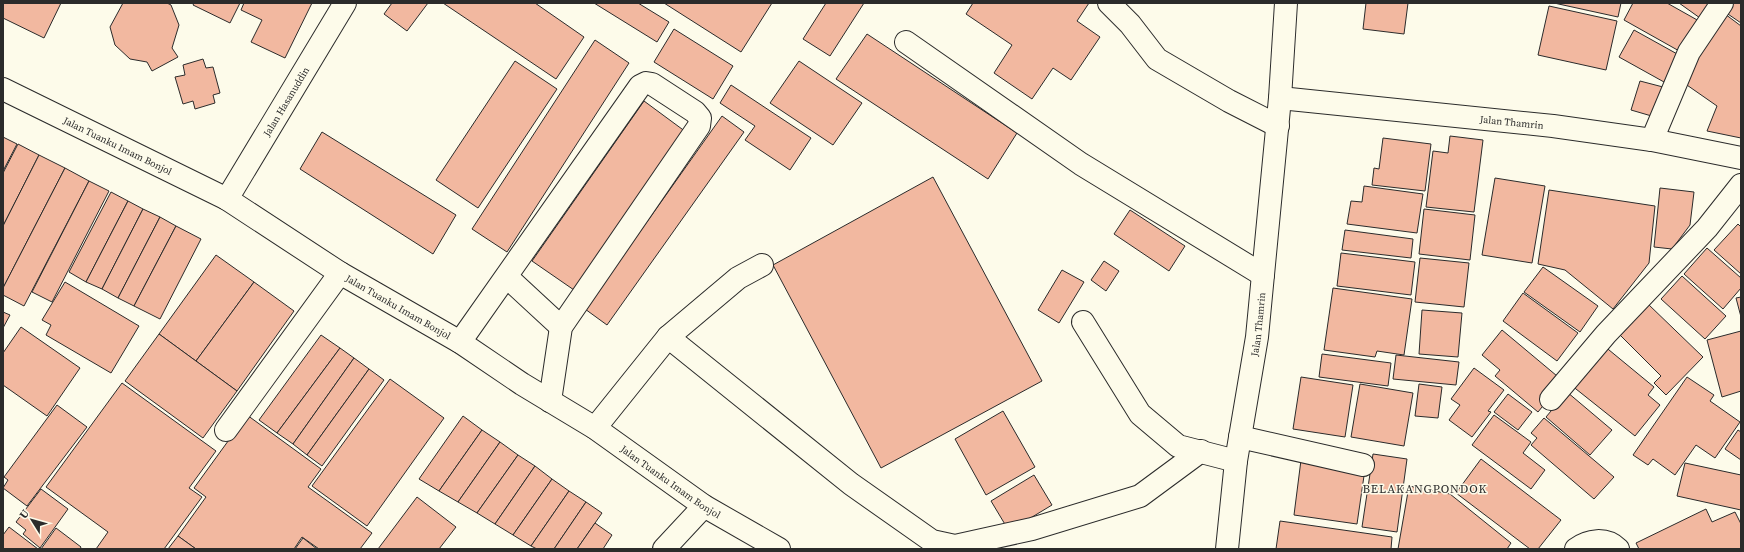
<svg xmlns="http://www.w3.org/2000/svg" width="1744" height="552" font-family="'Source Serif 4',serif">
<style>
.building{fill:#f2b8a0;stroke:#2b2b2b}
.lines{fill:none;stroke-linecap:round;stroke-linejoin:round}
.minor-casing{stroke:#2b2b2b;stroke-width:24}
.major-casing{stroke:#2b2b2b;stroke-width:24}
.minor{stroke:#fdfbea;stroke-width:22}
.major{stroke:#fdfbea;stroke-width:22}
.labels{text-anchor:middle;stroke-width:3;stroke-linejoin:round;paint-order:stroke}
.street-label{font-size:10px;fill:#2b2b2b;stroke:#fdfbea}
.quarter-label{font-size:12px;letter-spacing:1px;fill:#2b2b2b;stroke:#fdfbea}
</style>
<rect width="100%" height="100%" fill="#fdfbea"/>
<g class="building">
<polygon points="3,3 61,3 44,38 3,18"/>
<polygon points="123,3 167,3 171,5 179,25 172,48 178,57 152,71 147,62 130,59 115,45 110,27"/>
<polygon points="194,3 240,3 230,23 193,5"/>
<polygon points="244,3 312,3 285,58 251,42 262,20 241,10"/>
<polygon points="392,3 428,3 407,31 384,14"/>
<polygon points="443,3 535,3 584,37 556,79"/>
<polygon points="594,3 638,3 669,22 657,42"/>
<polygon points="664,3 772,3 741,52"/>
<polygon points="826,3 864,3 830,56 803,39"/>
<polygon points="973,3 1089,3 1077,21 1100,37 1071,80 1053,68 1032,99 994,73 1012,45 966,14"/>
<polygon points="1366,3 1408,3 1404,34 1363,29"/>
<polygon points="1554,3 1621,3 1618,17"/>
<polygon points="1633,3 1667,3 1699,21 1681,52 1624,20"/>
<polygon points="1679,3 1711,3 1700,18"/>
<polygon points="1732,3 1741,3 1741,23 1725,12"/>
<polygon points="1549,6 1617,21 1606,70 1538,55"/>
<polygon points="1725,14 1741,26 1741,138 1707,131 1717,106 1684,83 1688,66"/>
<polygon points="674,29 733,66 713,99 654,62"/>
<polygon points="1634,30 1679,55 1664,82 1619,57"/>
<polygon points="867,34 1017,133 988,179 836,79"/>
<polygon points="595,40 629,63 507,252 472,229"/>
<polygon points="203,59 206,68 213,67 220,93 213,95 215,103 195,109 193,101 183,104 175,77 185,75 183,65"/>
<polygon points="515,61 557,89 478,208 436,180"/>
<polygon points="799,61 862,103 833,145 770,103"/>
<polygon points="1640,81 1663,87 1655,117 1631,110"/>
<polygon points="731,85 811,138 790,170 745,140 755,126 720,103"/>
<polygon points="644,101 686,132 574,290 532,261"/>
<polygon points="722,116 744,132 607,325 585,309"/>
<polygon points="322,132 456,215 433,254 300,169"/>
<polygon points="1450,136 1483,140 1474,212 1426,207 1433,151 1448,153"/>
<polygon points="3,137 17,144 3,171"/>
<polygon points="1383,138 1431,144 1425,191 1372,185 1374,168 1379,169"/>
<polygon points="18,144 39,155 3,226 3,173"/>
<polygon points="39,155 65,168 3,288 3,226"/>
<polygon points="65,168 89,181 24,306 3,295 3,288"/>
<polygon points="933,177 1042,381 881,468 773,265"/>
<polygon points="1495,178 1545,186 1532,263 1482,255"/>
<polygon points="89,181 109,191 52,302 32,292"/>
<polygon points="1364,186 1423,194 1417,233 1347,224 1351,201 1362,202"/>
<polygon points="1660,188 1694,192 1690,225 1672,249 1654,247"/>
<polygon points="1549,190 1655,206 1649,263 1613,309 1565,270 1538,264"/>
<polygon points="111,192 128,201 86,282 69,272"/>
<polygon points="128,201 143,209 102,289 86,282"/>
<polygon points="143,209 160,217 118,298 102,289"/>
<polygon points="1424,209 1475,215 1470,260 1419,254"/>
<polygon points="1130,210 1185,246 1169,271 1114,234"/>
<polygon points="160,217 176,226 134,306 118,298"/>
<polygon points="1738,224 1741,227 1741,274 1714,250"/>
<polygon points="176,226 201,239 160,319 134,306"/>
<polygon points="1345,230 1413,239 1411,258 1342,250"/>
<polygon points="1707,248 1741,278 1741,288 1723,309 1684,274"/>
<polygon points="1341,253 1415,262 1411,295 1337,286"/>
<polygon points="216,255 254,282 196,361 159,334"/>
<polygon points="1420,258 1469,263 1464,307 1415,302"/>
<polygon points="1104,261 1119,271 1106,291 1091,280"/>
<polygon points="1543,267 1598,306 1580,332 1524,292"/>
<polygon points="1062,270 1084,282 1059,323 1038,310"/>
<polygon points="1682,276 1726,316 1705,339 1661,299"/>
<polygon points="65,282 139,326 111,373 46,335 51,325 42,320"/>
<polygon points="254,282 294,311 237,391 196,361"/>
<polygon points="1333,288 1412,299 1404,355 1377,351 1375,357 1324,350"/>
<polygon points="1523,293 1578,333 1557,361 1503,321"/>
<polygon points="1741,297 1741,317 1736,298"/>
<polygon points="1648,304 1703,357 1666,395 1654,383 1661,376 1619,334"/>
<polygon points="1422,310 1462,313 1458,357 1419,354"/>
<polygon points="3,312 10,315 3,328"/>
<polygon points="21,327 80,368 47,416 3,385 3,353"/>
<polygon points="1502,330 1563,381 1538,412 1495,376 1500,370 1482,355"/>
<polygon points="1741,331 1741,391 1722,397 1707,340"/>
<polygon points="159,334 237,391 203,438 125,381"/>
<polygon points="321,335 340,348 277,433 259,420"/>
<polygon points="1603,345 1654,387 1648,395 1660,405 1635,436 1571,385"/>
<polygon points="340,348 354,358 293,444 277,433"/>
<polygon points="1322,354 1391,363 1388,386 1319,377"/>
<polygon points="1396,355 1459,362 1456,385 1393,379"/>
<polygon points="354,358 369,369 307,455 293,444"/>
<polygon points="1474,368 1504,390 1488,411 1491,412 1472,437 1449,420 1460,405 1451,399"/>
<polygon points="369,369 384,380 322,466 307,455"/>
<polygon points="1301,377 1353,385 1345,437 1293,429"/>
<polygon points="1687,377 1714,395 1710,401 1740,422 1715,458 1696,445 1675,475 1653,459 1648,465 1633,455"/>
<polygon points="390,379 444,418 367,526 312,486"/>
<polygon points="122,383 216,451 189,488 202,497 164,549 96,549 108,532 46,487"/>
<polygon points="1360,384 1413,393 1404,446 1351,437"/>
<polygon points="1419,384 1442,387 1438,418 1415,416"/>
<polygon points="1567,392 1612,430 1590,455 1546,417"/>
<polygon points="1508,394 1532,412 1518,430 1494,412"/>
<polygon points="57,405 87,427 27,506 3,488 8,480 4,477"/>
<polygon points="1003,411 1035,467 986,495 955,439"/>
<polygon points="247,415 321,469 308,487 372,533 360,549 319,549 302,537 294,549 196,549 178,536 206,497 194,488"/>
<polygon points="1494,415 1531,442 1523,453 1545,470 1531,489 1472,445"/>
<polygon points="463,416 482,430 439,491 419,479"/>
<polygon points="1544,418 1614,477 1594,499 1531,445 1537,438 1531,433"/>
<polygon points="482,430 500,442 458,502 439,491"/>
<polygon points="1738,430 1741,432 1741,460 1725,449"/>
<polygon points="500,442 518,455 477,513 458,502"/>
<polygon points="1373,454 1407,459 1397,532 1362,527"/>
<polygon points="518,455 535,466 495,524 477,513"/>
<polygon points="1481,459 1561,520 1538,549 1530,549 1456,493"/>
<polygon points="1301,460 1365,469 1357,524 1294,515"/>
<polygon points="1685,463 1741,475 1741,510 1677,496"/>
<polygon points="535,466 552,479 513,535 495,524"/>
<polygon points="1034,475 1052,505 1009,531 991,501"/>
<polygon points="552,479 569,491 531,546 513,535"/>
<polygon points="1409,486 1450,494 1511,543 1507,549 1398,549"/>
<polygon points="41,489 68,509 40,548 23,534 26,530 16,522"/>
<polygon points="569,491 586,502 554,549 537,549 531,546"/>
<polygon points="417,497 456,527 439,549 378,549"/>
<polygon points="586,502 602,513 577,549 554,549"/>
<polygon points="1706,509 1712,522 1735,512 1741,524 1741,549 1639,549 1636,543"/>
<polygon points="1280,521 1392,537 1391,549 1276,549"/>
<polygon points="595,523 612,535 603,549 577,549"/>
<polygon points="9,527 38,549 3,549 3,535"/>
<polygon points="56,528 81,547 80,549 41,549"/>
<polygon points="178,536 196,549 168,549"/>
<polygon points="303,538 317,549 295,549"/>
</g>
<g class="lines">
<g class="minor-casing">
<g id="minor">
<polyline points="1109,3 1130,24 1157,59 1229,101 1278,126"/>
<polyline points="906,42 1081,164 1263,275"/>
<polyline points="1652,140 1689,52 1722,3"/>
<path id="s1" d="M 227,199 L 345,3"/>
<polyline points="507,277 561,327"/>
<polyline points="1083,322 1140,414 1178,446 1236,461"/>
<polyline points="668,337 851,484 932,541 955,546 1032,529 1140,496 1201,451"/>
<polyline points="460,342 640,86 646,83 652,84 695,112 700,118 699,126 561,327 550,401"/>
<polyline points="1551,399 1606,334 1707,228 1741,185"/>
<polyline points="595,428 668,337 738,278 762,265"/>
<polyline points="226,430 340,273"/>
<polyline points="1240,437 1363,465"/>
<polyline points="664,549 704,506"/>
<path d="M 1576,549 C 1588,540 1606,537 1618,549"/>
</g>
</g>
<g class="major-casing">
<g id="major">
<path id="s2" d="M 3,89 L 227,199 L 340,273 L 460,342 L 522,384 L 595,428 L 704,506 L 779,549"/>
<path id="s3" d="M 1280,98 L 1553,126 L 1652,140 L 1741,158"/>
<path id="s4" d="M 1227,549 L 1236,461 L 1257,337 L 1280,98 L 1286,3"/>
</g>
</g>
<use href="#minor" class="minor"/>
<use href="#major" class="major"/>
</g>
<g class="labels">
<g class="street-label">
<text dy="4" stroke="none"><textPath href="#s1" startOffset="114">Jalan Hasanuddin</textPath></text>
<text dy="4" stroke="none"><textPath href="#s3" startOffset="233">Jalan Thamrin</textPath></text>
<text dy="4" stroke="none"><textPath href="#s2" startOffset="128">Jalan Tuanku Imam Bonjol</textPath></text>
<text dy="4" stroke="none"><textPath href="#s2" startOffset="452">Jalan Tuanku Imam Bonjol</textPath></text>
<text dy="4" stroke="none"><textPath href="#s4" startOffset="227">Jalan Thamrin</textPath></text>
<text dy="4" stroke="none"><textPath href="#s2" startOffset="776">Jalan Tuanku Imam Bonjol</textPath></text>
</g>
<g class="quarter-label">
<text x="1425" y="493">BELAKANGPONDOK</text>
</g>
</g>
<rect width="1744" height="552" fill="none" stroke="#2b2b2b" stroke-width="8"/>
<g transform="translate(32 520) rotate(307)" stroke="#fdfbea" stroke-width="3" paint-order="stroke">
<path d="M0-3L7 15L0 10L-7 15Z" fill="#2b2b2b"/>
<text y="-6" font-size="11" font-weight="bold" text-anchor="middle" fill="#2b2b2b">U</text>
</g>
</svg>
